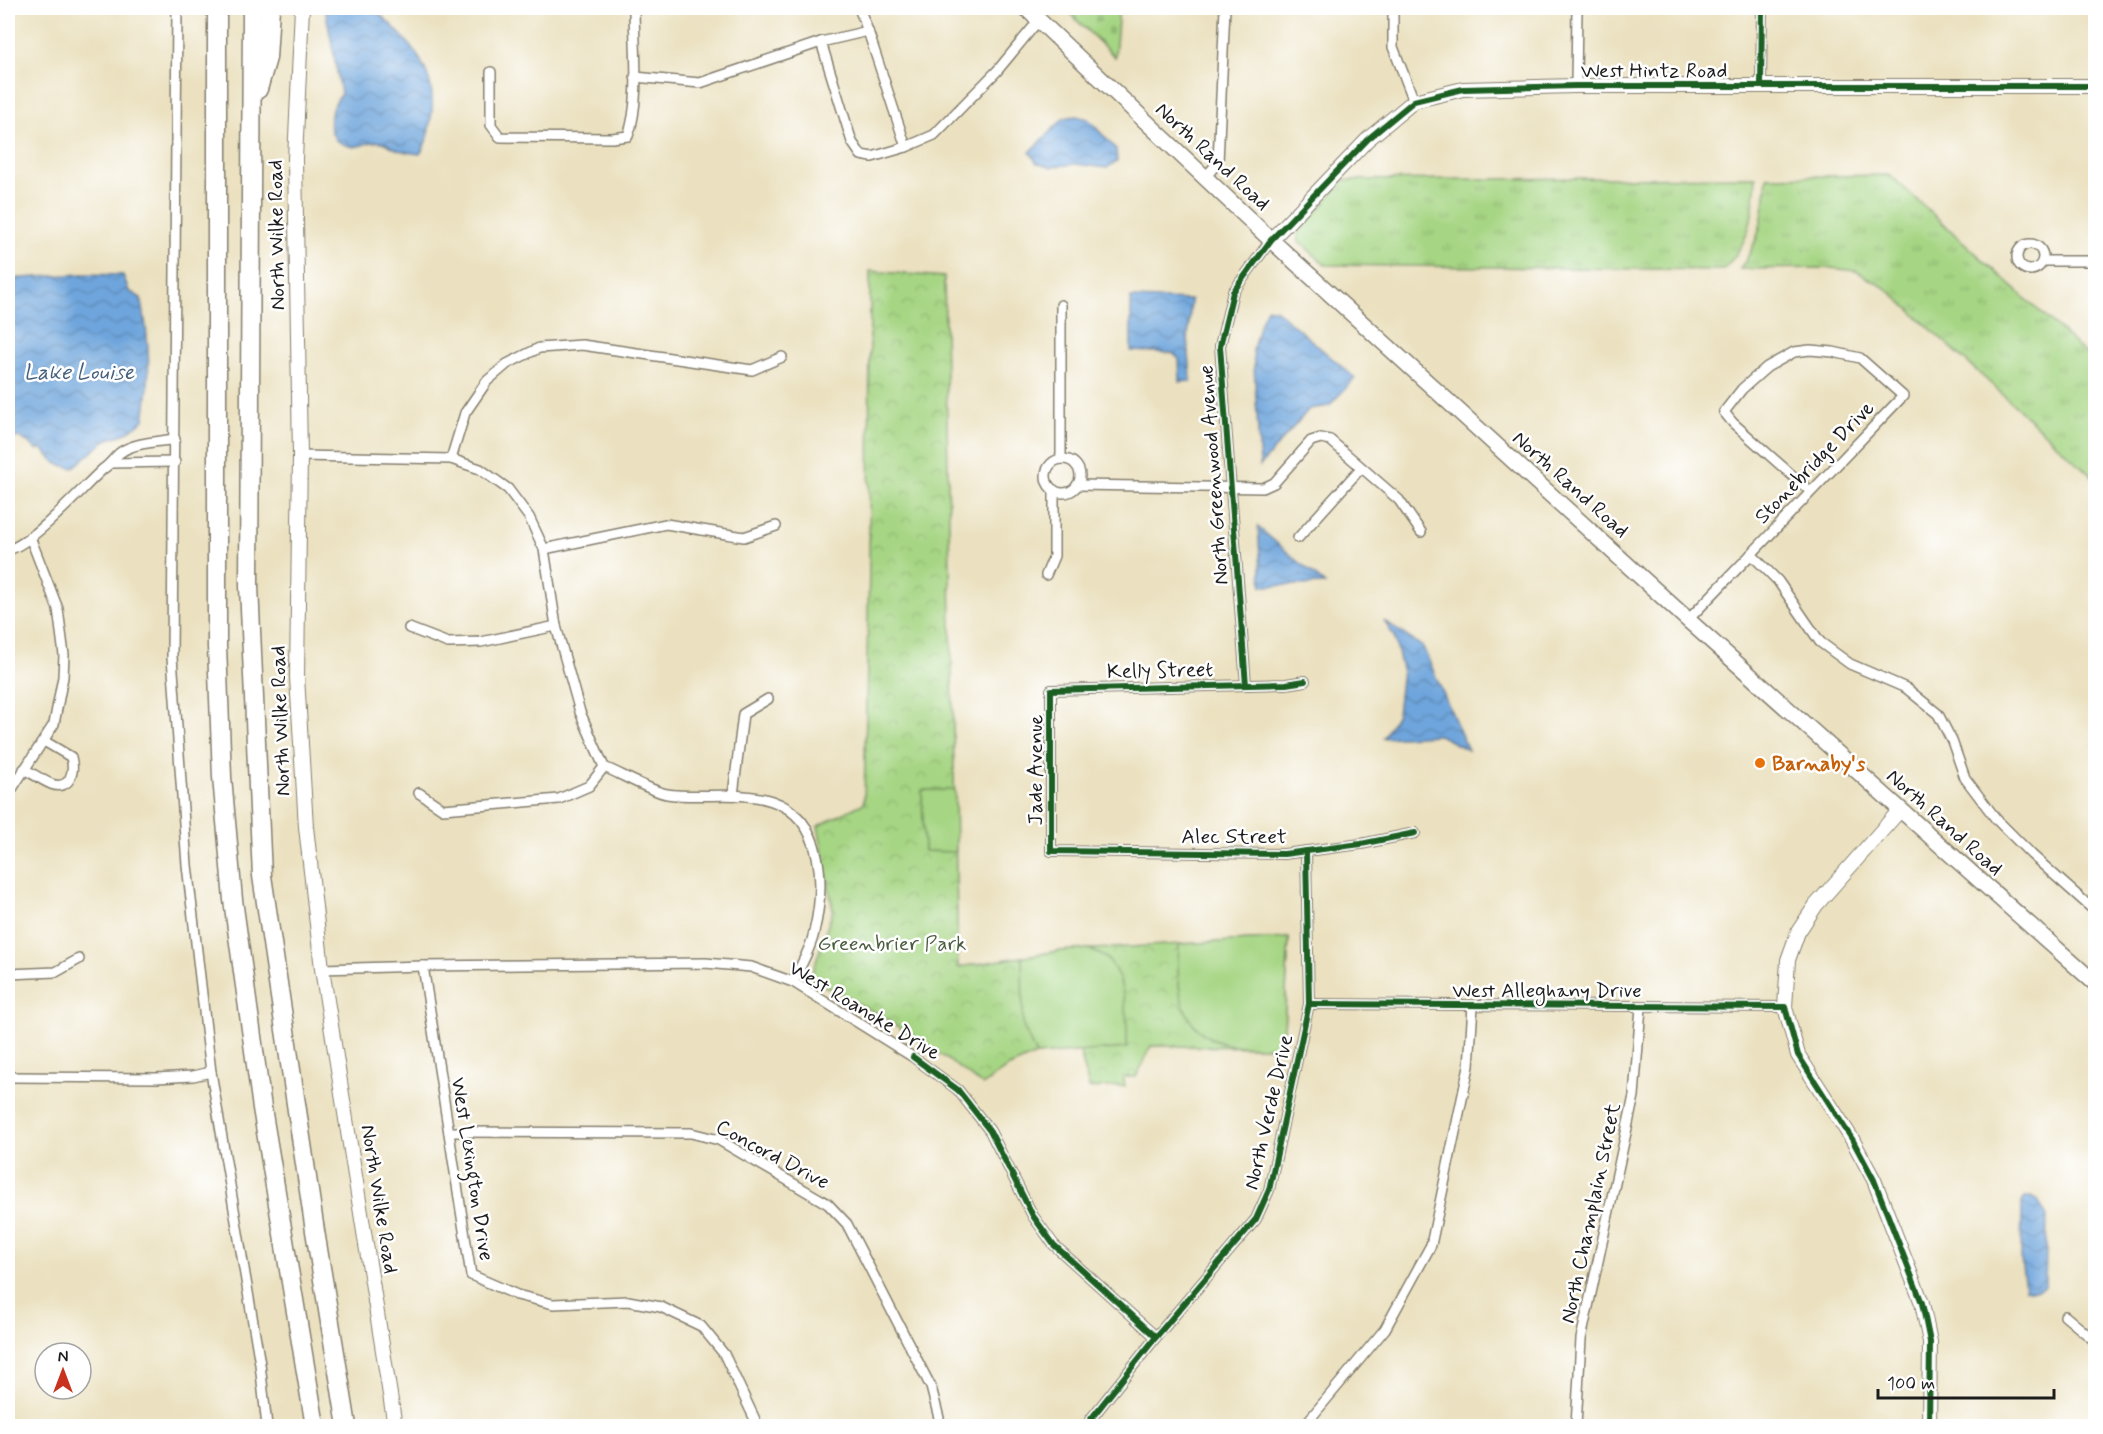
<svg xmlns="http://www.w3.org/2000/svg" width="2103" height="1434" font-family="Mynerve,sans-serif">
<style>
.grass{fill:url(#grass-tufts);stroke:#617850;stroke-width:1.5}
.cemetery{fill:url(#cemetery-stones);stroke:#617850;stroke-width:1.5}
.park{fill:url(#park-crowns);stroke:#617850;stroke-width:1.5}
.pitch{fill:#a6d583;stroke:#617850;stroke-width:1.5}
.water{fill:url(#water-waves);stroke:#45607c;stroke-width:1.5}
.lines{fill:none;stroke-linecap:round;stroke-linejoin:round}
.street-casing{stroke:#847e6e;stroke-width:12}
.secondary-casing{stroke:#847e6e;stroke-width:16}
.primary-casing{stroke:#847e6e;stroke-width:18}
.highway-casing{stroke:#847e6e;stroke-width:21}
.street{stroke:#fff;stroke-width:9}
.secondary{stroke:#fff;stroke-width:14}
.primary{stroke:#fff;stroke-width:15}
.highway{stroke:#fff;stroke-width:18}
.cycleway-casing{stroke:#fff;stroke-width:10}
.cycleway{stroke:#1b5e20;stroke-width:6}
.food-dot{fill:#e8710a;stroke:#fff;stroke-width:2}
.labels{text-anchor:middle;stroke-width:5;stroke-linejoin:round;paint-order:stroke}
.street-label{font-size:21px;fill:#1c1c1c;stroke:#fff}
.food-label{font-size:21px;font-weight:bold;fill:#c56008;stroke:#fff;text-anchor:start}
.park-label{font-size:21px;fill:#4c5d40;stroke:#fff}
.water-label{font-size:22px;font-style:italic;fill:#45607c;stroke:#fff}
</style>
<defs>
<pattern id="grass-tufts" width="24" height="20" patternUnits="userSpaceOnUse" patternTransform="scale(1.5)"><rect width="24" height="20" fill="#a6d583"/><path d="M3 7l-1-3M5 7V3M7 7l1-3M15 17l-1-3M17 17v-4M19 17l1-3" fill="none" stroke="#8eb671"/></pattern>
<pattern id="cemetery-stones" width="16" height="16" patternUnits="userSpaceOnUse" patternTransform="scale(1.5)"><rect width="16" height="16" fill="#a6d583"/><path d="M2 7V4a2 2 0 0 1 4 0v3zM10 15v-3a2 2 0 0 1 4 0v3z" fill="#8eb671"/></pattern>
<pattern id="park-crowns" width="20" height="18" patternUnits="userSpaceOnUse" patternTransform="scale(1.5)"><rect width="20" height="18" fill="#a6d583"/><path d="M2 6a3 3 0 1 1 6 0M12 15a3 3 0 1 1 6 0" fill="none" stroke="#8eb671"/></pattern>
<pattern id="water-waves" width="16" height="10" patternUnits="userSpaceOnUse" patternTransform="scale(1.5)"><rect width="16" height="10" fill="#6ea5dc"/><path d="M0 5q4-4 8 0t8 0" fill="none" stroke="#5a86b2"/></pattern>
</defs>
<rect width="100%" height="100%" fill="#fff"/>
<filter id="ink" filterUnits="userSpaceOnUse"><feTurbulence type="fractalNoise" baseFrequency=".0167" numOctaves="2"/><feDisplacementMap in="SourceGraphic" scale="12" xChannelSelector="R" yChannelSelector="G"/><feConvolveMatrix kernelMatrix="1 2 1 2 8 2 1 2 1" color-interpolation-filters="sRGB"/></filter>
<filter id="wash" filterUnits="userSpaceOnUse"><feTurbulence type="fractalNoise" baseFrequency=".008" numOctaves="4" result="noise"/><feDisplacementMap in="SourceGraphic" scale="24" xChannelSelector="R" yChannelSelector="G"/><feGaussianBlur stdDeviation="1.35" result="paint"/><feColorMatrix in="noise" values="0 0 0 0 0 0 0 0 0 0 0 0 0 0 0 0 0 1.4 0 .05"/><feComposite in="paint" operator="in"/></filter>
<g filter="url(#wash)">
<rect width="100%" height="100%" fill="#ebe1c0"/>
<g class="grass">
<path d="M 1890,175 L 2095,362 L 2095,479 L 1887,289 L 1856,271 L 1831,268 L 1740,269 C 1763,235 1763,216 1767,177 Z"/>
<path d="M 1756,177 C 1753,216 1752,240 1723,270 L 1325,265 L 1299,241 L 1298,233 L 1344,180 Z"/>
</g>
<polygon class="cemetery" points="1064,8 1119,8 1115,57"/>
<path class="park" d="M 870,271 L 944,277 L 958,967 L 1059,951 L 1289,938 L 1283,1047 L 1151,1046 L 1136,1077 L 1123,1077 L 1125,1086 L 1089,1088 L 1080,1051 L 1036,1055 L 1007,1068 L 982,1085 C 927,1043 873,1008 810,979 L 833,910 L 818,826 L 864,803 L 869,568 Z"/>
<g class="pitch">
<polygon points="922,790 955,790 956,852 924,851"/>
<path d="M 1289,938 L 1283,1047 C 1266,1047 1234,1048 1219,1042 C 1177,1026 1176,982 1179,944 Z"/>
<path d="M 1089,949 C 1095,952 1105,956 1109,961 C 1126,980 1128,1023 1127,1048 L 1036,1055 L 1023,1026 L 1022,957 L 1059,951 Z"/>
</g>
<g class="water">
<path d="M 325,8 L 373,8 C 408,40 442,71 430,123 C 428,134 427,144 420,154 C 411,153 403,152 396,149 C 391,147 387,143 382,142 C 364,138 360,156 336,140 L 331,131 L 330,121 L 332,109 L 341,93 Z"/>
<polygon points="1076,116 1088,119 1116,149 1117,161 1107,168 1075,164 1050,167 1037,163 1030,152 1064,118"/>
<path d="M 82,274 L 123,275 L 129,291 L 141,298 C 150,339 151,379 144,420 L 126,433 L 106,440 L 73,468 L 57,464 L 41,448 L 36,450 L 31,444 L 19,437 L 14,438 L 8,444 L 8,279 Z"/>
<polygon points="1131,298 1191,300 1188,339 1191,381 1180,382 1179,359 1173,353 1131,351"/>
<polygon points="1267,308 1276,310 1355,378 1329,406 1309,409 1260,466 1253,349 1259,326"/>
<polygon points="1258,527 1325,584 1262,586"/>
<polygon points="1384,621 1423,647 1468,750 1439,735 1383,738 1397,714 1402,669 1394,636"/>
<path d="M 2031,1197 L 2038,1200 L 2047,1217 L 2045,1285 C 2039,1291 2033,1291 2025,1289 L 2021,1259 L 2022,1202 L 2025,1198 Z"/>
</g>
</g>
<g filter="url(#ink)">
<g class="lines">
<g class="street-casing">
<g id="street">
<polyline points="177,8 172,657 187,865 211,1072 260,1364 267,1426"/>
<polyline points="859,8 868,31 906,147"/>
<polyline points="1393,8 1393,47 1414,101"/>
<polyline points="821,42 852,142 861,155 872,157 906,147 934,135 997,71 1039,20"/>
<path d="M 491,72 L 491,125 L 500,137 L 612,138 L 628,136 C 641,101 634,46 634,8"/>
<polyline points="635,77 700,83 821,42 868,31"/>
<polyline points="1576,86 1577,8"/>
<polyline points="1761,86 1762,8"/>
<polyline points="1205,178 1218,162 1225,8"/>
<circle cx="2030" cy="257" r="13"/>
<polyline points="2043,261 2096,261"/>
<polyline points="1061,305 1061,459"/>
<path d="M 300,456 L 451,459 L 480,469 L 508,489 L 529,517 L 544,549 L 556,626 L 580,712 L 604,767 C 619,773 653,792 667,794 C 701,799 738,790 772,801 C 825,819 825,886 814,932 C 811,949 800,966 793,982"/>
<polyline points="451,459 465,413 487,381 507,364 539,348 582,345 752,370 782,357"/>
<circle cx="1063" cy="476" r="17"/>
<polyline points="112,463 175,462"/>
<polyline points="1077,485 1263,488 1274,483 1311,441 1321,438 1330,440 1399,500 1421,532"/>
<polyline points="1298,538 1361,468"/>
<polyline points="544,549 666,524 744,537 776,526"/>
<path d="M 8,550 C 35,542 80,490 103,469 C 111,464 115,456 121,452 C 135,442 159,442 175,439"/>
<polyline points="1751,554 1778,581 1820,642 1850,664 1906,688 1938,714 1952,741 1965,778 1996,819 2032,855 2096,912"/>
<polyline points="1046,575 1054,556 1054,490"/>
<polyline points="1688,620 1903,396 1860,358 1833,352 1810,350 1794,352 1767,367 1742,389 1724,412 1733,423 1810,491"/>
<polyline points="409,628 448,643 481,642 556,626"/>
<polyline points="1305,681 1286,684 1051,690 1051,851 1284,854 1361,844 1415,833"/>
<polyline points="1246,685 1220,346 1233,292 1271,240"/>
<path d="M 24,769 C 33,774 42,780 51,784 C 70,791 75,772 71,757 L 44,741"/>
<polyline points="419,793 443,809 559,799 589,786 604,767"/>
<polyline points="8,795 54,724 63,677 64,655 58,609 30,537"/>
<polyline points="733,795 743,714 768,699"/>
<polyline points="423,966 471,1275 517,1295 553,1304 628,1301 661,1307 701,1326 724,1354 758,1426"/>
<polyline points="322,969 423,966 705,963 751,967 793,982 913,1057 958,1090 990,1131 1033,1216 1054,1245 1156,1337"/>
<polyline points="8,974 56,972 79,959"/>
<polyline points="1309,1004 1785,1007"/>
<polyline points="8,1077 156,1078 193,1076 211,1072"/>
<polyline points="449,1132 691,1133 719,1140 828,1204 847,1224 931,1387 939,1418 940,1426"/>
<polyline points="2065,1316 2096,1342"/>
<polyline points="1087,1426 1090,1420 1156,1337 1256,1219 1269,1190 1309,1004 1306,851"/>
<polyline points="1304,1426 1385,1329 1431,1245 1469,1066 1473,1006"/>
<polyline points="1576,1426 1581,1339 1634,1096 1641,1007"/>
</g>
</g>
<g class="secondary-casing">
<g id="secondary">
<polyline points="302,8 295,159 300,456 297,677 306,827 322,969 395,1426"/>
<polyline points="1271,240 1368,139 1414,101 1463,89 1576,86 2096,86"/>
<polyline points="1900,810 1816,905 1798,932 1788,960 1785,1007 1798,1055 1852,1139 1874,1180 1922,1303 1930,1342 1929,1426"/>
</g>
</g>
<g class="primary-casing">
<polyline id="primary" points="1026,8 1271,240 1688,620 2096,984"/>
</g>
<g class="highway-casing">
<g id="highway">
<polyline points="217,8 217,646 222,777 233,900 262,1108 315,1426"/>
<polyline points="252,8 249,586 262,876 315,1231 347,1426"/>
<polyline points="258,89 267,58 270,8"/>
</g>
</g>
<use href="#street" class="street"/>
<use href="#secondary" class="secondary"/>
<use href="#primary" class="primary"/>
<use href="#highway" class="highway"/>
<g class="cycleway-casing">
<g id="cycleway">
<polyline points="1761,86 1762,8"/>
<polyline points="1305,681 1286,684 1051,690 1051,851 1284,854 1361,844 1415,833"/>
<polyline points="1246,685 1220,346 1233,292 1271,240 1368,139 1414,101 1463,89 1576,86 2096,86"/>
<polyline points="1309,1004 1785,1007 1798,1055 1852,1139 1874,1180 1922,1303 1930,1342 1929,1426"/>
<polyline points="913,1057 958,1090 990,1131 1033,1216 1054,1245 1156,1337"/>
<polyline points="1087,1426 1090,1420 1156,1337 1256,1219 1269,1190 1309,1004 1306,851"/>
</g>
</g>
<use href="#cycleway" class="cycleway"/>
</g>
</g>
<circle class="food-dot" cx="1760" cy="763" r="6"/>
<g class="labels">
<g class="street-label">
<text x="1654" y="77">West Hintz Road</text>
<text transform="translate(1213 156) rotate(43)" y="7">North Rand Road</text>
<text transform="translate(276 235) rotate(-91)" y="7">North Wilke Road</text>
<text transform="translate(1814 462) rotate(-46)" y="7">Stonebridge Drive</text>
<text transform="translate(1213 475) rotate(-94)" y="7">North Greenwood Avenue</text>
<text transform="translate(1571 484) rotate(42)" y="7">North Rand Road</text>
<text transform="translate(1160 670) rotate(-1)" y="7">Kelly Street</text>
<text transform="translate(280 721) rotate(-92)" y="7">North Wilke Road</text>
<text transform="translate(1035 770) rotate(-90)" y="7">Jade Avenue</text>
<text transform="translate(1945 822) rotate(42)" y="7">North Rand Road</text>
<text x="1234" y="843">Alec Street</text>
<text x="1547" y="997">West Alleghany Drive</text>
<text transform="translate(865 1010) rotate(31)" y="7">West Roanoke Drive</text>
<text transform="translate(1268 1112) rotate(-77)" y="7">North Verde Drive</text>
<text transform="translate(773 1154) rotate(28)" y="7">Concord Drive</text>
<text transform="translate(473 1169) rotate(81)" y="7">West Lexington Drive</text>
<text transform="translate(380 1199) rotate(81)" y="7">North Wilke Road</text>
<text transform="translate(1590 1213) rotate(-78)" y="7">North Champlain Street</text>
</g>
<g class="food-label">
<text x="1772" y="770">Barnaby's</text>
</g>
<g class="park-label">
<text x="892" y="950">Greenbrier Park</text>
</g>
<g class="water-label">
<text x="79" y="379">Lake Louise</text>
</g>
</g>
<rect width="2103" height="1434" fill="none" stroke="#fff" stroke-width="30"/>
<g transform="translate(63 1371)"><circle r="28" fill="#ffffff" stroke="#a4a4a4" stroke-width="1.5"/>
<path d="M0-4.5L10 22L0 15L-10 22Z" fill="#c8321e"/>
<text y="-9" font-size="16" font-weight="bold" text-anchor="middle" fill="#1c1c1c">N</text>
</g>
<path d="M1878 1389v9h176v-9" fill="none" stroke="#1c1c1c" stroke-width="3"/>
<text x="1887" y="1389" font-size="18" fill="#1c1c1c" stroke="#ffffff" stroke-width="4.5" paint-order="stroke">100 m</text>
</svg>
